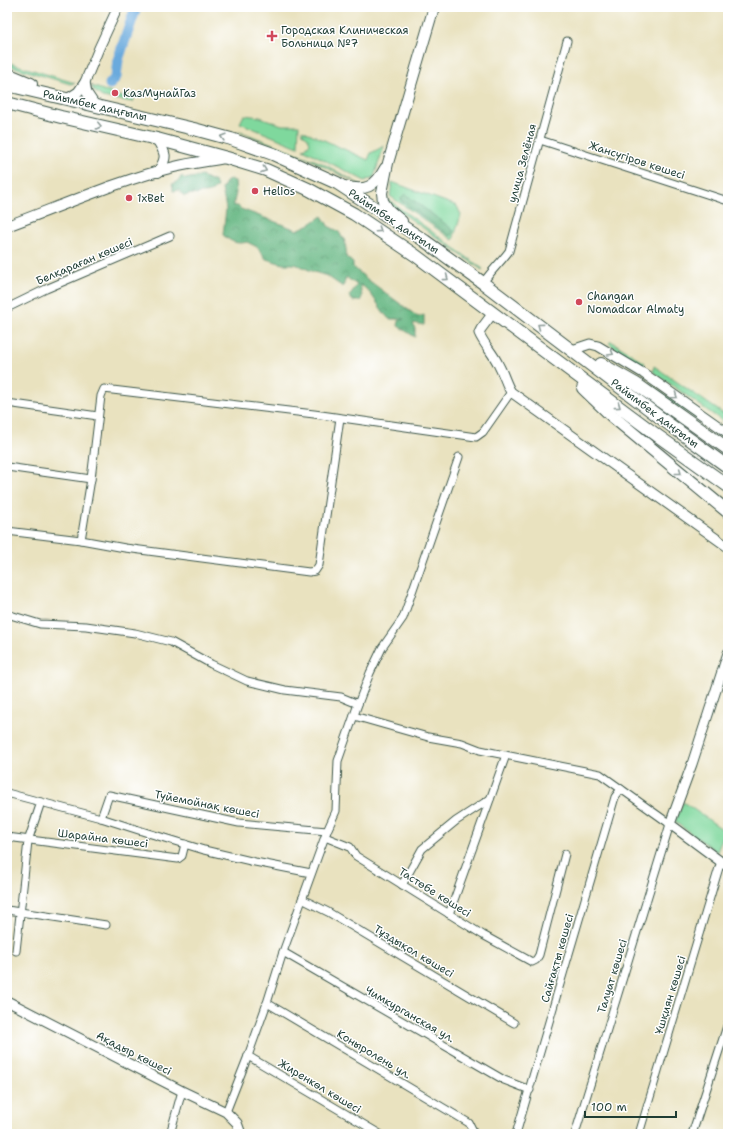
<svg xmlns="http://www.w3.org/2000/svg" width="735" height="1141" font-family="'Shantell Sans',sans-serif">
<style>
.green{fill:#7fd89d;stroke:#4f8a68}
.forest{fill:url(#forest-crowns);stroke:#437a5c}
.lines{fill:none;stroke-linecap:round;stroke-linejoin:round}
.river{stroke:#6aaadd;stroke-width:11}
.minor-casing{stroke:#3d5649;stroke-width:9}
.tertiary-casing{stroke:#3d5649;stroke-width:11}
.secondary-casing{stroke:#3d5649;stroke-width:12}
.trunk-casing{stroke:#3d5649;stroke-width:14}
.minor{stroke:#fff;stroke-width:7}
.tertiary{stroke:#fff;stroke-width:9}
.secondary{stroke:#fff;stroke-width:10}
.trunk{stroke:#fff;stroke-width:12}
.oneway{stroke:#8f9e9a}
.poi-dot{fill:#d1495b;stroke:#fff;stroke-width:1.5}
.labels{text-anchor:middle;stroke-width:3;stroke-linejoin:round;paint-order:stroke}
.poi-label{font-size:11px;fill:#1f3d34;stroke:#fff;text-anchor:start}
.street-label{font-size:11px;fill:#1f3d34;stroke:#fff}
</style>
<defs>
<pattern id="forest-crowns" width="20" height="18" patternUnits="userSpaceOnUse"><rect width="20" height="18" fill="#67b884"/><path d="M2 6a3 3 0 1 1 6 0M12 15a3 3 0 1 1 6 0" fill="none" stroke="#54976d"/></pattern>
</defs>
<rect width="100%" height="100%" fill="#fff"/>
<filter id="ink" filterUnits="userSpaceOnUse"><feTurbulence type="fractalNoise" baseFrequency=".025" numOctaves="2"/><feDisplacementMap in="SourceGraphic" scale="8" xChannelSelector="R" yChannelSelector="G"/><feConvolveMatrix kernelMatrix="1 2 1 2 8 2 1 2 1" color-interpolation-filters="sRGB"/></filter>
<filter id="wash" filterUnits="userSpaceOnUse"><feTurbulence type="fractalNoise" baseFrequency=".012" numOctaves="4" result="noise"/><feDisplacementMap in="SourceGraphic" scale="16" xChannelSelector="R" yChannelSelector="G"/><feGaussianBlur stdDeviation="0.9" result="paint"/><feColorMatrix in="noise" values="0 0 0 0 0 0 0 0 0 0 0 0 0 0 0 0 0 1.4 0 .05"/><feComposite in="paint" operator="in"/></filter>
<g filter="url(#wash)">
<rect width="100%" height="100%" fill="#e9e2bf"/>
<g class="green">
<polygon points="7,62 75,83 70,84 7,65"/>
<polygon points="92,86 122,97 135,95 133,102 102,97 93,90"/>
<polygon points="244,115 260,117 282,125 299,125 298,147 240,123"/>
<polygon points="302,130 368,160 371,153 384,146 374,177 365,181 303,149 306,148 310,143 308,138 303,134"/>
<polygon points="239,131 322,163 361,185 311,160 241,133"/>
<polygon points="392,182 457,206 461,215 453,240 390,196"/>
<polygon points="386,198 483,269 482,270 391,205"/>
<polygon points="611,341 645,363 643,366 614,348 609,343"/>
<polygon points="654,366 728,417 728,425 653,372"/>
<polygon points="644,380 728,438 728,441 643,383"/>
<polygon points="683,802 725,831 717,852 675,822"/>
</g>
<g class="forest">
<path d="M 182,176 L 185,179 L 201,176 L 214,181 L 217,186 C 213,193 207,193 199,193 L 197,195 L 192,194 L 184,196 L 179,190 L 173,191 L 173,187 L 172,184 L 176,183 Z"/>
<path d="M 230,179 L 235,181 L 236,193 L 233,206 L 238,206 L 241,209 L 297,230 L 310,224 L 322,216 L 326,222 L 328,226 L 338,231 L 341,235 L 341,237 L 344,238 C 345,245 347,250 346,257 L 353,263 L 353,267 L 367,279 L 418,317 L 424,315 L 424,325 L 413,323 L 415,329 L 415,337 L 398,326 L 399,321 L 404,319 L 389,319 C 378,307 374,294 360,284 L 362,297 L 360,301 L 353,301 L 349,296 L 357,285 L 346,277 L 343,287 L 327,276 L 314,272 L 295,264 L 283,264 L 266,259 L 257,247 L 247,242 C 236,245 230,241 223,235 L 226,209 L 222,189 L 226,182 Z"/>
<polygon points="405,194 448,226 454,231 450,236 402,202 401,198"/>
</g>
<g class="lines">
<polyline class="river" points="110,84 116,77 118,60 136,7"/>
</g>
</g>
<g filter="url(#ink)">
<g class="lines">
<g class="minor-casing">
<g id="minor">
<polyline points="540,140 728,201"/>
<path d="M 483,283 C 491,271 501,262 509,251 L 567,41"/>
<polyline points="7,308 46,289 170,236"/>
<polyline points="7,403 98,416"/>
<polyline points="7,467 91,479"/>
<polyline points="7,531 81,540 125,548 309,572 315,571 319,565 340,418"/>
<polyline points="81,540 91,479 101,396 104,389 314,414 476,437 483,432 511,392"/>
<polyline points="7,614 40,624 86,626 135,633 171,642 211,664 247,681 285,690 341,697 358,704"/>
<polyline points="354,716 428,737 462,743 480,750 600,774 670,824 575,1134"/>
<polyline points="7,793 101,818 148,833 204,850 255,862 311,873"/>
<polyline points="101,818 109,795 239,823 327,831"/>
<polyline points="7,837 178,859 182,856 185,844"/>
<polyline points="325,837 350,847 356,856 483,935 532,962 536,960 539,955 565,854"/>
<polyline points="402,885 422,849 456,821 490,799"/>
<polyline points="302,899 328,912 514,1023"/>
<polyline points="7,910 106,925"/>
<polyline points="449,914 506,755"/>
<polyline points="16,951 28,841 41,802"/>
<polyline points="283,952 504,1080 530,1090"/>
<polyline points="267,1003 469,1123 472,1129 472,1134"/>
<polyline points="248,1056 380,1134"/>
<polyline points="226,1112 248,1056 267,1003 283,952 327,831 336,811 338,761 358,704 370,673 382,648 403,618 459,457"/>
<polyline points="170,1134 182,1091"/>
<polyline points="516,1134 615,797 621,789"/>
<polyline points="639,1134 721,861"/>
<polyline points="692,1134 728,1023"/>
</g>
</g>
<g class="tertiary-casing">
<g id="tertiary">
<polyline points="85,82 87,93 95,105"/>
<polyline points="67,99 78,92 85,82 99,48 118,7"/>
<path d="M 493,313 L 481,329 L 479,333 C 484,345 494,354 499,366 C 504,375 506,384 511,392 L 728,547"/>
<polyline points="575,349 590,344 598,346 643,373 728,433"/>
<polyline points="728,653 692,764 670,824 728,867"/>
<polyline points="7,1001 182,1091 226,1112 237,1123 241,1134"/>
</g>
</g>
<g class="secondary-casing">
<g id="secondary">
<path d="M 157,139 C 166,154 168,157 158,172"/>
<path d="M 345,186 C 365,192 375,187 385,168"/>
<polyline points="402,221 389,210 383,201 382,193 388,163 434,7"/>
<path d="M 7,226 C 62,206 117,181 174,167 C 191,163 208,161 225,158"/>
</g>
</g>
<g class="trunk-casing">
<g id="trunk">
<polyline points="7,74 31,84"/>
<polyline points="7,85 194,129 231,139 273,154 337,183 425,241 483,283 666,422 728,467"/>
<polyline points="7,103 61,117 157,139 227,158 266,170 308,189 354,214 415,255 658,436 728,486"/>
<polyline points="601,364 636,384 728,449"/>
<polyline points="583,388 612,416 728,512"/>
</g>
</g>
<use href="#minor" class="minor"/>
<use href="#tertiary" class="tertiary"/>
<use href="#secondary" class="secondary"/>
<use href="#trunk" class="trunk"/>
</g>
<defs><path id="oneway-chevron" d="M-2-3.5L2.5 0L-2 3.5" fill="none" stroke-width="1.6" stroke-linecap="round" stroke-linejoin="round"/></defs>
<g class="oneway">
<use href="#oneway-chevron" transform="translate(99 126) rotate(13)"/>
<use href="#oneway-chevron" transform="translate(223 137) rotate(-164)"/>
<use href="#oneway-chevron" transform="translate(264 170) rotate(20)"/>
<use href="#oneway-chevron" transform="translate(379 230) rotate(34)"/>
<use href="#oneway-chevron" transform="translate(446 278) rotate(37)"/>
<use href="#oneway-chevron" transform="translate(540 326) rotate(-143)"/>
<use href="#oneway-chevron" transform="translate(611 353) rotate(30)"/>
<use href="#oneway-chevron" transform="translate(675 396) rotate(35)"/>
<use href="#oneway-chevron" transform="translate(618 406) rotate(37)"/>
<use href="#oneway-chevron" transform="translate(679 472) rotate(39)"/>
</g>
</g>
<g class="poi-dot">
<path d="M270 30h4v4h4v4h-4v4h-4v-4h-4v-4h4z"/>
<circle cx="115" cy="93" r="4"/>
<circle cx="255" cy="191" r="4"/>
<circle cx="129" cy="198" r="4"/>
<circle cx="579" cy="302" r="4"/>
</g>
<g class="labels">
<g class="poi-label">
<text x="281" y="34">Городская Клиническая<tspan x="281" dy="13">Больница №7</tspan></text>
<text x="123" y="97">КазМунайГаз</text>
<text x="263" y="195">Helios</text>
<text x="137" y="202">1xBet</text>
<text x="587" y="300">Changan<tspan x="587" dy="13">Nomadcar Almaty</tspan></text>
</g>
<g class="street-label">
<text transform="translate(95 105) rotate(13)" y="4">Райымбек даңғылы</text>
<text transform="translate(637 160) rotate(18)" y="4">Жансүгіров көшесі</text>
<text transform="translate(522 163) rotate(-75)" y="4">улица Зелёная</text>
<text transform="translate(394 221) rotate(34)" y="4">Райымбек даңғылы</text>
<text transform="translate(84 261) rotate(-23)" y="4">Белқараған көшесі</text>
<text transform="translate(655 413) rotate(37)" y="4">Райымбек даңғылы</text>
<text transform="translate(207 804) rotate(11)" y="4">Түйемойнақ көшесі</text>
<text transform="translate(103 838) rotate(7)" y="4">Шарайна көшесі</text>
<text transform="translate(435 892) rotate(32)" y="4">Тастөбе көшесі</text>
<text transform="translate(414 951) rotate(31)" y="4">Тұздықол көшесі</text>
<text transform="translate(557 958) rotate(-74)" y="4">Сайғақты көшесі</text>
<text transform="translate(612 976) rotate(-73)" y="4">Талуат көшесі</text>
<text transform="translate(670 995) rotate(-73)" y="4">Ұшқиян көшесі</text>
<text transform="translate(410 1014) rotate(30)" y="4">Чимкурганская ул.</text>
<text transform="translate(134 1053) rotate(27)" y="4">Ақадыр көшесі</text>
<text transform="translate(374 1054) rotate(31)" y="4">Коныролень ул.</text>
<text transform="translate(320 1086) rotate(31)" y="4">Жиренкөл көшесі</text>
</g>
</g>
<rect width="735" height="1141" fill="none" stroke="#fff" stroke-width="24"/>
<path d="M585 1111v6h91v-6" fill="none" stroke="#1f3d34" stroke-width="2"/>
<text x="591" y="1111" font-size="12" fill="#1f3d34" stroke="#ffffff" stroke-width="3" paint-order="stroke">100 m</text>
</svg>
